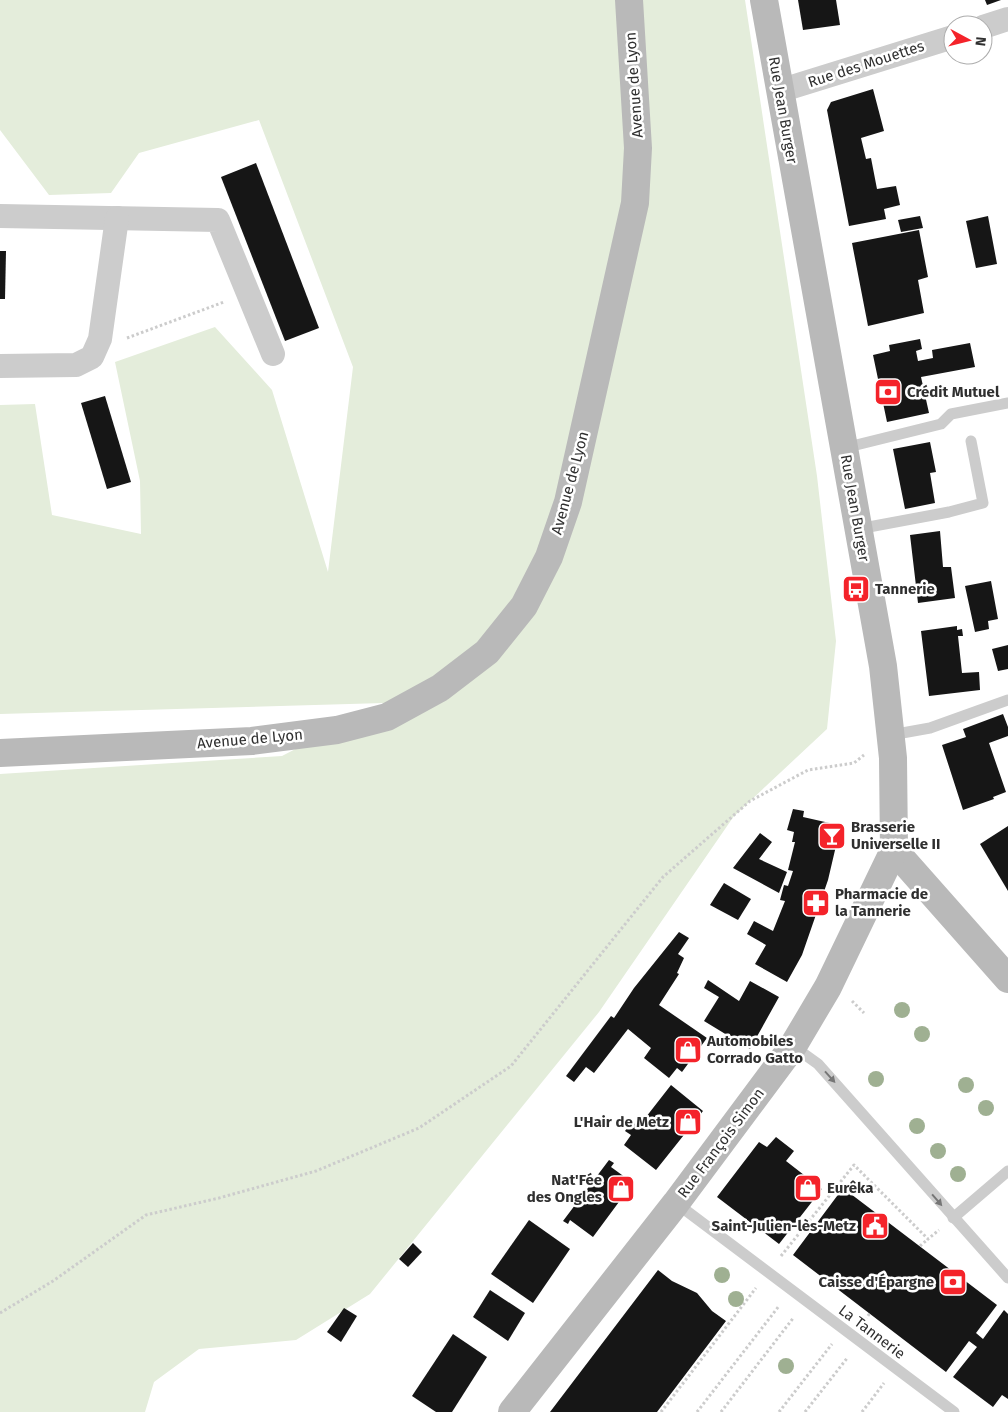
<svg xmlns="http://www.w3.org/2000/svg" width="1008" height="1412" font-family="'Fira Sans',sans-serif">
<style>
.green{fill:#e4eddb}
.building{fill:#161616}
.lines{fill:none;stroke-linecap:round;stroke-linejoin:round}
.path{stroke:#ccc;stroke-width:3;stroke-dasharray:2.5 2.5;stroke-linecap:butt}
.lane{stroke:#ccc;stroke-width:11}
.street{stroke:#ccc;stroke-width:24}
.secondary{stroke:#b9b9b9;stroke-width:28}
.tree{fill:#9fb092}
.oneway{fill:#767676}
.labels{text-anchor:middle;stroke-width:5;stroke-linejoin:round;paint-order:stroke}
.street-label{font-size:15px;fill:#2f2f2f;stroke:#fff}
.poi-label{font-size:15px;font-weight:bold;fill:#2f2f2f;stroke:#fff;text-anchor:start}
</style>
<rect width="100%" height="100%" fill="#fff"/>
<polygon class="green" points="0,0 745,0 817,476 836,641 827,729 734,816 599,1012 370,1294 296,1340 199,1349 154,1382 145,1412 0,1412 0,774 282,756 384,703 0,714 0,405 35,404 52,515 141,534 140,481 115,362 215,327 272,390 328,572 353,367 259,120 139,153 111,193 49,195 0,130"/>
<g class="building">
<polygon points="798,0 836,0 840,25 803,30"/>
<polygon points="985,0 1001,0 987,5"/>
<polygon points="873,89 884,131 861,138 866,159 871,158 877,189 896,186 900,205 884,209 886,219 849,226 827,110 831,102"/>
<polygon points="256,163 319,328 285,341 221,177"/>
<polygon points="920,216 923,228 901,232 898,220"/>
<polygon points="988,216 997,264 976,268 966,221"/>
<polygon points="919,230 928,277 918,280 924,313 868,326 852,243"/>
<polygon points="0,251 6,251 5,299 0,299"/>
<polygon points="920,339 922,349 916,351 918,361 933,358 932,350 970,343 975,367 921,377 929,413 887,422 873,355 890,351 889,345"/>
<polygon points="105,396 131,482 107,489 81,403"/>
<polygon points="930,442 936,472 930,473 935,503 905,509 893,449"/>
<polygon points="940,531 943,567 951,567 955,598 918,603 910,535"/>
<polygon points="991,581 998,619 988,621 989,629 975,632 965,586"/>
<polygon points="957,626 957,630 962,629 963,636 958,636 962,673 979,672 980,690 929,696 921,631"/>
<polygon points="1008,645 1008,669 998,671 992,649"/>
<polygon points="1003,714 1008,727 1008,736 989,743 1006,792 993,797 994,799 963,810 942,745 966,737 963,729"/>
<polygon points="793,809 804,811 803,817 834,824 839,833 828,880 802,955 787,982 755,964 766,945 747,934 754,921 773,931 785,901 780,900 784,885 788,886 793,871 788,870 795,842 792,842 794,832 787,830"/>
<polygon points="1008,826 1008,891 980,844"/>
<polygon points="760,833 772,842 759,859 787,872 779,893 733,868"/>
<polygon points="724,883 751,899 738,920 710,905"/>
<polygon points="679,932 689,938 678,954 684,958 677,973 679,974 659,1005 707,1038 682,1072 677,1068 669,1078 644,1058 651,1048 628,1029 594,1073 586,1067 574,1082 566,1076 611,1016 614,1018 634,988"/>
<polygon points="708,980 739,1001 750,981 779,997 750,1049 704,1021 719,997 704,988"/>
<polygon points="671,1085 703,1111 656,1170 624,1145 631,1135 625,1131 632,1121 639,1126"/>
<polygon points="776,1137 794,1151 786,1161 822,1189 779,1244 717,1197 759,1142 767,1147"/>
<polygon points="609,1160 614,1163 611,1167 633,1183 593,1237 570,1220 568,1224 563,1221"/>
<polygon points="843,1188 997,1305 976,1333 983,1339 1004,1310 1008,1314 1008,1399 1002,1395 993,1407 953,1377 977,1347 969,1341 946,1372 793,1255"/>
<polygon points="529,1220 570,1249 533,1303 491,1274"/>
<polygon points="413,1243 422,1252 408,1267 399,1259"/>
<polygon points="658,1270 672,1281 697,1293 712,1311 726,1321 679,1383 657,1412 550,1412"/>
<polygon points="490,1290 525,1313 508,1341 473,1317"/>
<polygon points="344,1308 357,1316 341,1342 327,1332"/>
<polygon points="453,1334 487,1357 452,1412 436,1412 412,1396"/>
</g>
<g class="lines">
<g class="path">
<polyline points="127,338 224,302"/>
<polyline points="852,1001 864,1013"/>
<polyline points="920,1246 928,1239"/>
<polyline points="781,1256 854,1165 928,1239 939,1230"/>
<polyline points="0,1313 53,1281 146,1215 219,1198 316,1171 419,1128 511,1066 663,877 750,801 808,770 854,763 864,755"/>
<polyline points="865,1320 870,1313"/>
<polyline points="661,1412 756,1288"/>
<polyline points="697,1412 779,1306"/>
<polyline points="721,1412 794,1317"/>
<polyline points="779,1412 832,1344"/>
<polyline points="805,1412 848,1357"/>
<polyline points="862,1412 884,1383"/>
</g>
<g class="lane">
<polyline points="844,448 941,424 951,414 1008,403"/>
<polyline points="858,529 949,512 983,503 971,441"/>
<polyline points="891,735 930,728 1008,700"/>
<polyline points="793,1046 818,1064 1008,1278"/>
<polyline points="676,1203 954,1412"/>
<polyline points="953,1218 1008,1171"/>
</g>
<g class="street">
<polyline points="983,27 1008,19"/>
<polyline points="779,91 953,37"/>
<polyline points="0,216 218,220 273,354"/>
<polyline points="0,366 76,365 92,357 100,339 117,218"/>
</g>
<g class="secondary">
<polyline points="764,0 883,666 893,758 894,850 1008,979"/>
<polyline points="0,753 252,741 337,730 387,717 440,688 487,652 524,606 549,557 568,502 635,203 638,148 629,0"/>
<polyline points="512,1412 676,1203 793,1046 828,987 894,850"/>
</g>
</g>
<g class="tree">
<circle cx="902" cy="1010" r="8"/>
<circle cx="922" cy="1034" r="8"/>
<circle cx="876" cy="1079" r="8"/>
<circle cx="966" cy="1085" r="8"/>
<circle cx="986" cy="1108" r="8"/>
<circle cx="917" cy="1126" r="8"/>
<circle cx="938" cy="1151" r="8"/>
<circle cx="958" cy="1174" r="8"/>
<circle cx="722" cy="1275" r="8"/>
<circle cx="736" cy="1299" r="8"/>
<circle cx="786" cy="1366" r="8"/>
</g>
<defs><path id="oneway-solid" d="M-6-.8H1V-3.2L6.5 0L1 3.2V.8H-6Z" transform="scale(1.25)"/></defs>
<g class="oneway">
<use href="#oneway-solid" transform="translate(830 1077) rotate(48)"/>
<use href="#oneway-solid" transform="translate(937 1200) rotate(49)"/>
</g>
<defs>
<g id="bank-square" transform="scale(1.4375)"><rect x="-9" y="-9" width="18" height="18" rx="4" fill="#f4232a" stroke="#fff"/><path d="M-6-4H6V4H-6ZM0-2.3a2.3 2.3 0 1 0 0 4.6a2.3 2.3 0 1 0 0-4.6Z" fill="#fff"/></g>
<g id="bus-square" transform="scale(1.4375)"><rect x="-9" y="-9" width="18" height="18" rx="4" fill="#f4232a" stroke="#fff"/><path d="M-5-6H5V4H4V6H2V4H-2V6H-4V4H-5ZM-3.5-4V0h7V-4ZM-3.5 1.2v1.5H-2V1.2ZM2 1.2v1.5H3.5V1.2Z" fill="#fff"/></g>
<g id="bar-square" transform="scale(1.4375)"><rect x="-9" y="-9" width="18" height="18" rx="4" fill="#f4232a" stroke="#fff"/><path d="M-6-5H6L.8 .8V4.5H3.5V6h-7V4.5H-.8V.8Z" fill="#fff"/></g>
<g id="pharmacy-square" transform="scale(1.4375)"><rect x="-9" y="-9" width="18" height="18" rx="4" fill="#f4232a" stroke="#fff"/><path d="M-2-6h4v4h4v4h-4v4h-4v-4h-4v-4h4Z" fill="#fff"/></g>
<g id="shop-square" transform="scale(1.4375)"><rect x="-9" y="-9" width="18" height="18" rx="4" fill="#f4232a" stroke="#fff"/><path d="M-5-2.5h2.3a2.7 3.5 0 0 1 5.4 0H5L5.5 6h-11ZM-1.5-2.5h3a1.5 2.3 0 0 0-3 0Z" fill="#fff"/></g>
<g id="civic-square" transform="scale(1.4375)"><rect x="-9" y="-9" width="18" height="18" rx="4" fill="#f4232a" stroke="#fff"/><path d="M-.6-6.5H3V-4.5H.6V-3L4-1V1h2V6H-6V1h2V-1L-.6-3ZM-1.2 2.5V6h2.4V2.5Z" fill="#fff"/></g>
</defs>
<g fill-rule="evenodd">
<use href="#bank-square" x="888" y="392"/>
<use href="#bus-square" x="856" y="589"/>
<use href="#bar-square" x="832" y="836"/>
<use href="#pharmacy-square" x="816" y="903"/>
<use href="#shop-square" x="688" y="1050"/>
<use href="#shop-square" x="688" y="1122"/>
<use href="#shop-square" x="808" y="1188"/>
<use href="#shop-square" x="621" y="1189"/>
<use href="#civic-square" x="875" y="1226"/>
<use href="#bank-square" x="953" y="1282"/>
</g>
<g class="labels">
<g class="street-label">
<text transform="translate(866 64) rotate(-18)" y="5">Rue des Mouettes</text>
<text transform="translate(634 85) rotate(-94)" y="5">Avenue de Lyon</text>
<text transform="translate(783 110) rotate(80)" y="5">Rue Jean Burger</text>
<text transform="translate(570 483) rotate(-75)" y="5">Avenue de Lyon</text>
<text transform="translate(855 508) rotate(80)" y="5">Rue Jean Burger</text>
<text transform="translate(250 739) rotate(-5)" y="5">Avenue de Lyon</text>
<text transform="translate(721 1143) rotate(-53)" y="5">Rue François Simon</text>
<text transform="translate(872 1332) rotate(37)" y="5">La Tannerie</text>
</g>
<g class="poi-label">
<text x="907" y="397">Crédit Mutuel</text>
<text x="875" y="594">Tannerie</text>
<text x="851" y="832">Brasserie<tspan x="851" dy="17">Universelle II</tspan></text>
<text x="835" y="899">Pharmacie de<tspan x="835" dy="17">la Tannerie</tspan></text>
<text x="707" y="1046">Automobiles<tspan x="707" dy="17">Corrado Gatto</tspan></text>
<text x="669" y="1127" text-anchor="end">L'Hair de Metz</text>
<text x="602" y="1185" text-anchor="end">Nat'Fée<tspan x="602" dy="17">des Ongles</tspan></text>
<text x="827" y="1193">Eurêka</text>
<text x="856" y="1231" text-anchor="end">Saint-Julien-lès-Metz</text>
<text x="934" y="1287" text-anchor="end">Caisse d'Épargne</text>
</g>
</g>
<g transform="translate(968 40) rotate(97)"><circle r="24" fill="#ffffff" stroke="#acacac"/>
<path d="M0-4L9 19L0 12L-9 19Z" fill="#f4232a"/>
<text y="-8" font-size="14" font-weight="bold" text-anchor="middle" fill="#2f2f2f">N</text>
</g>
</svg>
